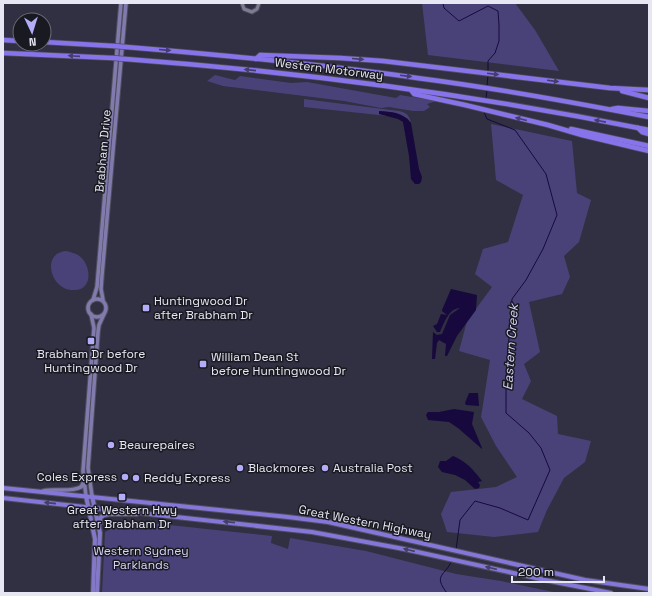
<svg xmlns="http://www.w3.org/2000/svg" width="652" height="596" font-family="'Space Grotesk',sans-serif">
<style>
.green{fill:#494278}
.water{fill:#17093d}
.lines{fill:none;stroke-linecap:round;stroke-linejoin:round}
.stream{stroke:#17093d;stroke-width:1}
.tertiary-casing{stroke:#4f4d5d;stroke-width:5}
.secondary-casing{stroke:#4f4d5d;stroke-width:5.5}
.primary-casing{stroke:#4f4d5d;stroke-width:6}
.trunk-casing{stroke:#4f4d5d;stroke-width:6}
.motorway-casing{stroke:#4f4d5d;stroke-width:6}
.tertiary{stroke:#7d7c92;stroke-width:3}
.secondary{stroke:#807aad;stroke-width:3.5}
.primary{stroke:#8377c7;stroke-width:4}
.trunk{stroke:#8576d9;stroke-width:4}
.motorway{stroke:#8774eb;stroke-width:4.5}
.motorway-bridge-casing{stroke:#4f4d5d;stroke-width:6;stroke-linecap:butt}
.motorway-bridge{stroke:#8774eb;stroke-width:4.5}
.oneway{fill:#453d72}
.oneway2{fill:#443e6b}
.poi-dot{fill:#b3acf9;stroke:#191921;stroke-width:1.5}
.labels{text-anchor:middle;stroke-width:3;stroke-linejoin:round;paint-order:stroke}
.street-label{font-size:12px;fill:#e7e6f3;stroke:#191921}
.poi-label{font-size:12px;fill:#e7e6f3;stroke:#191921;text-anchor:start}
.park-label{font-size:12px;fill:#d6d5f8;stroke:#191921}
.water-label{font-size:13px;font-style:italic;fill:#d2d1f4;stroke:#191921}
</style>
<rect width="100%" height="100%" fill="#312f42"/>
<g class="green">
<polygon points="422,3 515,3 535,30 559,71 428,55"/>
<polygon points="215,75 235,80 240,76 291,83 307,82 396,98 400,95 436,101 427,104 430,107 424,111 413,111 389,107 381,108 344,101 223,86 207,81"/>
<path d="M 304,99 L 399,111 C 407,113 409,115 411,123 L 407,118 L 304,107 Z"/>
<polygon points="491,124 572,141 577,193 591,200 579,242 564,256 570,277 562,294 529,302 540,352 524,364 531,381 522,399 557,416 558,434 591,441 585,462 564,478 547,510 538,532 494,537 447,532 441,514 451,492 496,487 517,477 496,446 481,417 490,360 459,351 467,321 492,287 475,274 483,249 508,242 523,195 496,180"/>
<path d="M 66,251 C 70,252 75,253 78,255 C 91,263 94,289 75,290 C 51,292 40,253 66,251 Z"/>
<polygon points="122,523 160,524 272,536 271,543 288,549 290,538 366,551 456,574 501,581 558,593 102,593 105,532"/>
</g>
<g class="water">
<path d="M 379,111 C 392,112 403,112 411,123 L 419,169 L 422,177 L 421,182 L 419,184 L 415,184 L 411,179 L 409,156 L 403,122 L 398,119 L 379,114 Z"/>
<path d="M 451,289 L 477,295 L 476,310 L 457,336 L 447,356 L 445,356 L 446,344 L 439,340 L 437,343 L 435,359 L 432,359 L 433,332 L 437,335 L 442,334 L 450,315 L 460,308 C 449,308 444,323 440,332 L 437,332 L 433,326 L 437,324 L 441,314 L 447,315 L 442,311 L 442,310 Z"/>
<polygon points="469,393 478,393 479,406 466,405 465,403"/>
<polygon points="454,409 474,412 472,424 482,448 482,449 458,428 449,422 428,420 426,415 428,412 439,412"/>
<path d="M 453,456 C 467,462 473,469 482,481 L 478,482 L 480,485 L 479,488 L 475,489 L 465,480 L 455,475 L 442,472 L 438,467 L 440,461 L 446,461 Z"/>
</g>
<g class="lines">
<g class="stream">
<polyline points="443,3 444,8 459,21 488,6 498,11 499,25 499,41 495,53 488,61 488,71"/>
<polyline points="487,87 488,74"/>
<polyline points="486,99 487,90"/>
<polyline points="456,550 460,520 475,501 500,508 528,520 550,470 541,448 529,433 506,413 506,377 512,299 526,280 543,249 557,215 546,174 515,130 487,119 484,112"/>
<path d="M 447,593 C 432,574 446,576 452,560"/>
</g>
<g class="tertiary-casing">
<polyline id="tertiary" points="242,3 244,9 252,12 257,9 259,3"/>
</g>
<g class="secondary-casing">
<g id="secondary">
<circle cx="97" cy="308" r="9"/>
<polyline points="93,300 97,287 121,3"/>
<polyline points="103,300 101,289 102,275 126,3"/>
<path d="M 43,491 C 56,488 69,493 81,487 L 84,482"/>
<polyline points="86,496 83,471 94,328 91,314"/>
<polyline points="92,496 88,468 98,332 99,325 104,314"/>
</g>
</g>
<g class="primary-casing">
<g id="primary">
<polyline points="86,496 95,539 93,593"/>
<polyline points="92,496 100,533 97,593"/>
<polyline points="100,523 100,518 104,515 109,514 137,514"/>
</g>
</g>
<g class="trunk-casing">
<g id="trunk">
<polyline points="3,488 288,517 328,522 585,580 649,589"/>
<polyline points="3,498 312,532 404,549 545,580 611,593"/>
</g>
</g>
<g class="motorway-casing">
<g id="motorway">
<polyline points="3,40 20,41"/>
<polyline points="44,42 114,46"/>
<path d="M 126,47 C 223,55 320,64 417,78 C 495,88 572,102 649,117"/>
<polyline points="3,53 113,58"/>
<path d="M 125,59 C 301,72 476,95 649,130"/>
<polyline points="256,59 260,55 340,58 383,61 610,88 649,90"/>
<polyline points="411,90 414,94 465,105 548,125 582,135 649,151"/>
<polyline points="622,91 649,98"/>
<polyline points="612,109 618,108 649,111"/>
<polyline points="638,128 642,132 649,134"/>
<polyline points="571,129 649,146"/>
</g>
</g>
<use href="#tertiary" class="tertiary"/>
<use href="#secondary" class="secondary"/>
<use href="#primary" class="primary"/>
<use href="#trunk" class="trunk"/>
<use href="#motorway" class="motorway"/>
<g class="motorway-bridge-casing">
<g id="motorway-bridge">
<polyline points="114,46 126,47"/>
<polyline points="113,58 125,59"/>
</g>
</g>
<use href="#motorway-bridge" class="motorway-bridge"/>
</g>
<defs><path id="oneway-solid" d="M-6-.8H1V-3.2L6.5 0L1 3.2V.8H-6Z"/></defs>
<g class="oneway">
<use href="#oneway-solid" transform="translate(165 50) rotate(5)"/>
<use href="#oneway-solid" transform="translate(74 56) rotate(-176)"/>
<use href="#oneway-solid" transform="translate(358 59) rotate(5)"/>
<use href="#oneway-solid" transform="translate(250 70) rotate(-174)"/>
<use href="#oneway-solid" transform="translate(493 74) rotate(7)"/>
<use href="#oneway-solid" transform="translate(406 76) rotate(7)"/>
<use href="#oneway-solid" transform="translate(553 81) rotate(7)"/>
<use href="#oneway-solid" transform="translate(521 119) rotate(-166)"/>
<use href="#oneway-solid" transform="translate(600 121) rotate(-169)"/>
</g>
<g class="oneway2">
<use href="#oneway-solid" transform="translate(50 503) rotate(-174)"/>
<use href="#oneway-solid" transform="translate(229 522) rotate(-174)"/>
<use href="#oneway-solid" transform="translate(409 550) rotate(-167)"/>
<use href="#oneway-solid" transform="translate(491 568) rotate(-167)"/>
</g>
<g class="poi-dot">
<rect x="142" y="304" width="8" height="8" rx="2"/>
<rect x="87" y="337" width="8" height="8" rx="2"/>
<rect x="199" y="360" width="8" height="8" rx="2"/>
<circle cx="111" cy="445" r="4"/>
<circle cx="240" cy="468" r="4"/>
<circle cx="325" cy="468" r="4"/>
<circle cx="125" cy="477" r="4"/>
<circle cx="136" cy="478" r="4"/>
<rect x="118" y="493" width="8" height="8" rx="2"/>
</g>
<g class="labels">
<g class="street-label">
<text transform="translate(329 69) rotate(7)" y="4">Western Motorway</text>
<text transform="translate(103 151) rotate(-85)" y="4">Brabham Drive</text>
<text transform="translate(365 522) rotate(11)" y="4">Great Western Highway</text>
</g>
<g class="poi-label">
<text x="154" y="305">Huntingwood Dr<tspan x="154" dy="14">after Brabham Dr</tspan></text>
<text x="91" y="358" text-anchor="middle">Brabham Dr before<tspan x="91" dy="14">Huntingwood Dr</tspan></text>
<text x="211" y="361">William Dean St<tspan x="211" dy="14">before Huntingwood Dr</tspan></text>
<text x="119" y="449">Beaurepaires</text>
<text x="248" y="472">Blackmores</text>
<text x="333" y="472">Australia Post</text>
<text x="117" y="481" text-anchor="end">Coles Express</text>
<text x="144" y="482">Reddy Express</text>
<text x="122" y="514" text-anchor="middle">Great Western Hwy<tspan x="122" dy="14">after Brabham Dr</tspan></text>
</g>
<g class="park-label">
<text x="141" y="555">Western Sydney<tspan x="141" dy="14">Parklands</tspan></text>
</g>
<g class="water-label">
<text transform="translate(510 347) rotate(-86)" y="5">Eastern Creek</text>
</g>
</g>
<rect width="652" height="596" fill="none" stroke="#e7e6f3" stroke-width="8"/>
<g transform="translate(32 32) rotate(176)"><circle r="19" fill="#191921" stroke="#6b6b75"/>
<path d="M0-3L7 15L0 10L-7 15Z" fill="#b3acf9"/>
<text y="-6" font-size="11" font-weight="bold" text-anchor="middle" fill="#e7e6f3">N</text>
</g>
<path d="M512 576v6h92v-6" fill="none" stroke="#e7e6f3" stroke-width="2"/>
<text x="518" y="576" font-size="12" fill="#e7e6f3" stroke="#191921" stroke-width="3" paint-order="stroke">200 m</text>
</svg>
